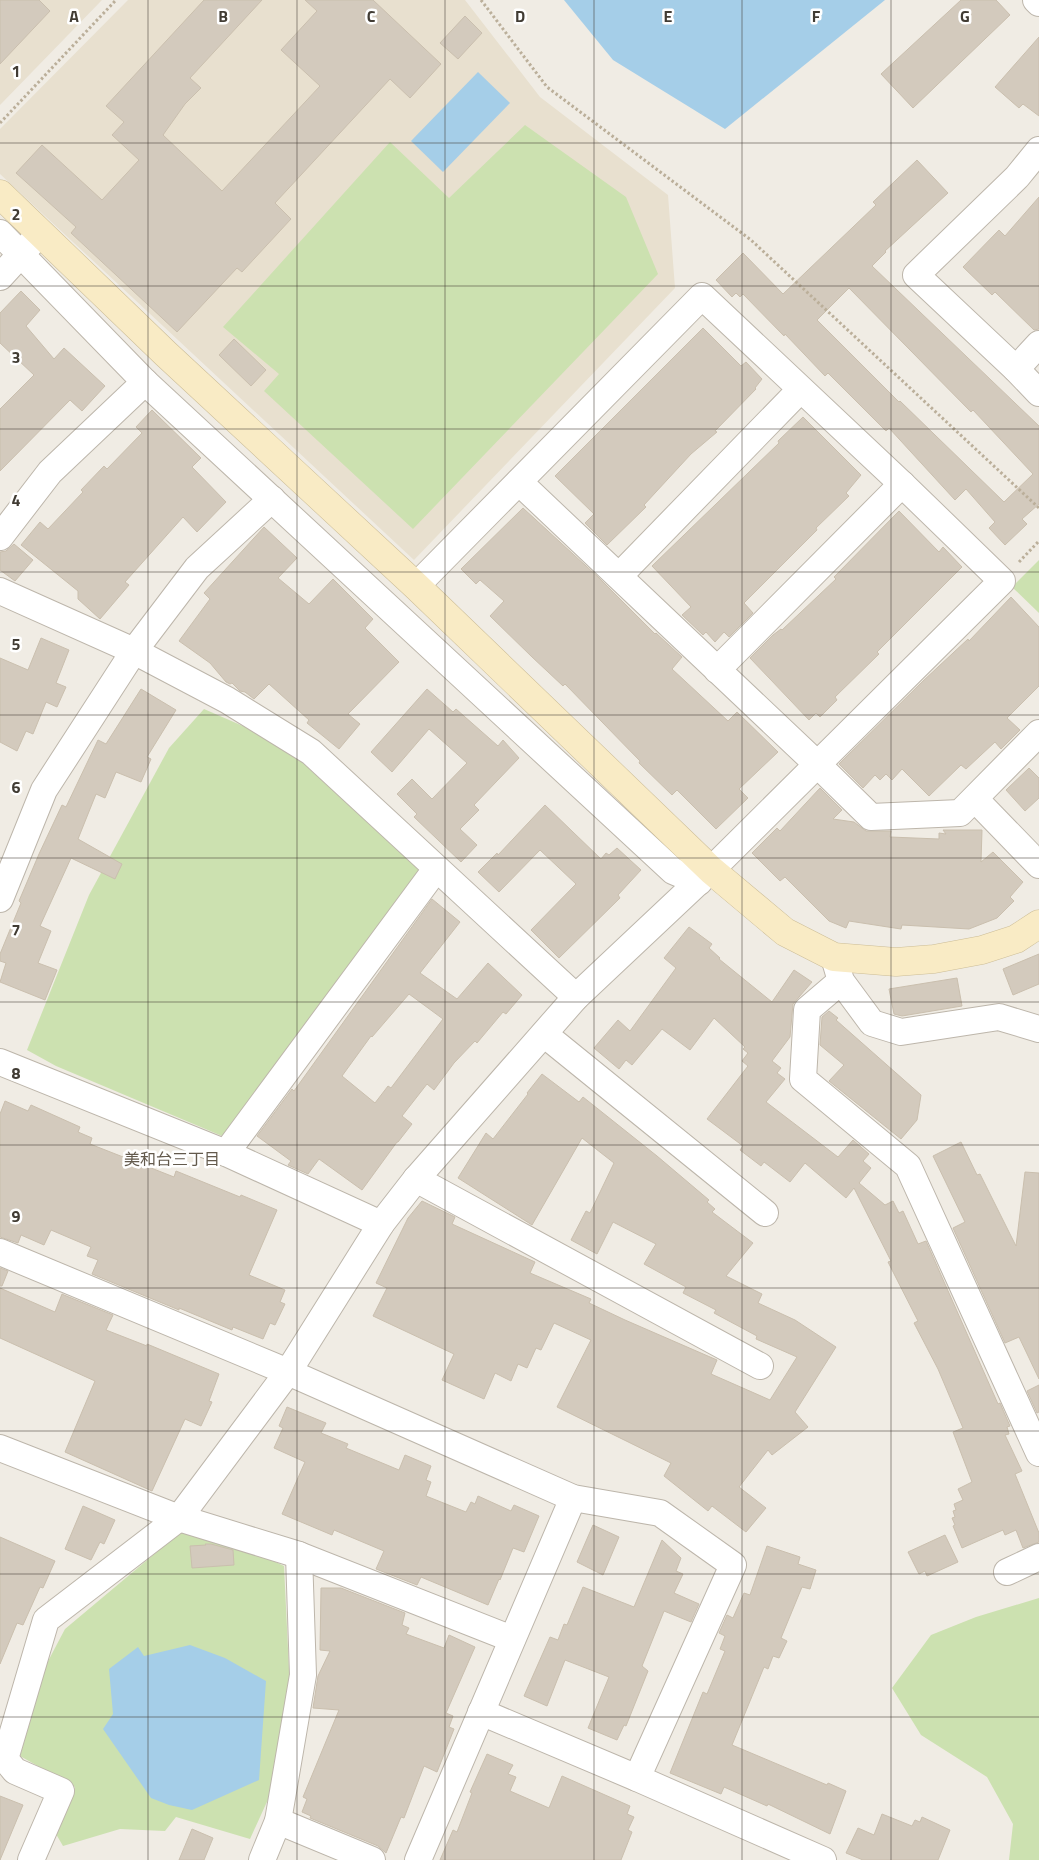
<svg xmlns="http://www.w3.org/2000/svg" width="1039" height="1860" font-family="'Titillium Web','Noto Sans JP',sans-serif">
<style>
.education{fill:#e8e0cf}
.green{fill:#cce1b0}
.water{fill:#a5cee8}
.building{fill:#d3cabd;stroke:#cabfae;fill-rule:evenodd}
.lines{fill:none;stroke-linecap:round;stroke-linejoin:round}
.street-casing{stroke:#bdb6ab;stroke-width:28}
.secondary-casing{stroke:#ccbd97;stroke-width:29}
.path{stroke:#bbaf9a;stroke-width:3;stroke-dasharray:2.5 2.5;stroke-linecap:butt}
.street{stroke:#fff;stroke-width:26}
.secondary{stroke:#f9ebc5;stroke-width:28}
.grid{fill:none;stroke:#413c34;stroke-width:1;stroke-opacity:0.55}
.labels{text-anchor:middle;stroke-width:5;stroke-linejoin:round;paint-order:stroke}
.neighbourhood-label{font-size:16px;fill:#635a4d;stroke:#fff}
.grid-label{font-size:16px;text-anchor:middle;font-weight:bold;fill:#413c34;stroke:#fff;stroke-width:5;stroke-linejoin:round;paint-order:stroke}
</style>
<rect width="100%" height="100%" fill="#f0ece4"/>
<g class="education">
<polygon points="0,0 102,0 0,105"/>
<polygon points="128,0 465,0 540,97 668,195 675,288 414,560 0,174 0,129"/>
</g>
<g class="green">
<polygon points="525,125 626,197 658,274 413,529 264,391 279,374 223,327 390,142 449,198"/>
<polygon points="1039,560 1039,613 1012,587"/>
<polygon points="204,709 282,743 421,871 222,1136 56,1066 27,1050 89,895 169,748"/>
<polygon points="183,1530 234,1542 284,1566 290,1690 271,1793 250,1839 176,1817 165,1831 120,1829 63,1846 56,1834 75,1787 20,1756 46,1665 65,1629"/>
<polygon points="1039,1598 1039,1860 1009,1860 1013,1824 987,1777 921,1735 892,1688 931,1635 976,1617"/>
</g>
<g class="water">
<polygon points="564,0 885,0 725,129 613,60"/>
<polygon points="478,72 510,103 443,172 411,141"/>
<polygon points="190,1645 225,1658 266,1681 259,1780 192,1810 169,1805 151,1798 103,1729 113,1714 109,1669 138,1647 144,1656"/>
</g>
<g class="building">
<polygon points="0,0 39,0 50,11 0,64"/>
<polygon points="204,0 262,0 190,78 201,88 185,104 163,135 222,191 320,86 281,50 317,11 305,0 373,0 441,64 410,98 390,79 275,203 291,219 242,272 237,268 177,332 71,233 76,227 16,173 42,145 102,200 139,160 112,135 124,122 106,106"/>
<polygon points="961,0 996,0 1010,15 913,108 881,74"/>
<polygon points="465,16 482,33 458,59 440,43"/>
<polygon points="1039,37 1039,116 1023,104 1019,108 995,87"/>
<path d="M 917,160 L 948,193 L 885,251 L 886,252 L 872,266 L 1039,426 L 1039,504 L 1022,519 L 1027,524 L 1005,545 L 989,528 L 995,522 L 966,489 L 955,500 L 889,428 L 886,431 L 828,373 L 825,376 L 785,334 L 784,336 L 743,294 L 740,297 L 736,293 L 732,297 L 716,280 L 743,253 L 783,294 L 876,205 L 873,202 ZM 849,288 L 971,412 L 973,410 L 1033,474 L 1004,502 L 900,401 L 899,402 L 817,320 Z"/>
<polygon points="1039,197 1039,329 1034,330 995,292 992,295 963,267 999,230 1005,236"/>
<polygon points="21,291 40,310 26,326 54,359 64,348 105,386 82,411 70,400 0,471 0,409 34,375 0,343 0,313"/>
<polygon points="703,328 741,366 746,362 762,379 755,388 756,389 715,431 717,432 691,454 644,505 646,507 607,545 585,523 594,514 555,476"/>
<polygon points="234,339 266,370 251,386 219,355"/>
<polygon points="152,410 201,458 192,467 226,502 197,532 183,517 125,582 129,585 100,619 78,599 78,591 21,545 40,522 48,529 83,492 81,490 104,466 107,469 142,433 136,427"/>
<polygon points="803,417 861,475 846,493 849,496 816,528 817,530 744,603 753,613 729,637 724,632 715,642 706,632 703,635 682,615 691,607 652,566 779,443 778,441"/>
<polygon points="523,508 598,577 655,634 656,633 682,657 672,669 728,721 737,712 778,752 739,789 748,798 716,829 677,790 672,795 639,763 640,761 565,684 563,686 532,657 490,616 504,601 480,580 476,584 461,569"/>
<polygon points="899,511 939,552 943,547 962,567 877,652 879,654 835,697 837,700 820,717 816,713 809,720 750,658 773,635 781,629 782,630 836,579 834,577"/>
<polygon points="264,527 297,558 278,578 309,604 333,579 373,619 365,628 399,662 348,714 360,724 339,749 307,723 309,720 269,684 254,699 245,692 240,691 232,683 230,684 226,682 210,663 179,641 210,599 204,593"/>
<polygon points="14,544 33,560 15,581 0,570 0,552 6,551"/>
<polygon points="1011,597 1039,627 1039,686 1007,718 1020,730 1001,749 995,742 966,769 961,765 929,796 902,769 892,780 886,774 880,780 875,775 863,788 839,764 923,681 968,639 969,641"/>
<polygon points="41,638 69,650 56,683 66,687 57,707 46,702 33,734 26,731 17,751 0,742 0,658 28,670"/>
<polygon points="141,689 176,710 147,757 151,759 141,782 116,772 105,798 96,794 78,839 122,864 115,879 71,858 40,926 51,931 38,963 57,970 45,1000 0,982 6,963 0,961 0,954 21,903 19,901 39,854 62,805 66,807 98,740 106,744"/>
<polygon points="427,689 453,712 456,709 498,746 503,740 519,758 474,805 479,810 460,829 477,845 461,862 414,817 417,814 397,794 412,779 432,799 467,763 429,729 392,772 371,752"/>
<polygon points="1029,768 1039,778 1039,798 1025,811 1006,790"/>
<polygon points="820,788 842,810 833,819 854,822 866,831 891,831 890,837 939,839 939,833 946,834 943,830 982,830 981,862 993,852 1023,882 1010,897 1014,901 997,918 969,929 902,925 901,929 849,921 846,928 829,921 785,877 780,881 752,853 777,828 780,831"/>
<polygon points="545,805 601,859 606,853 609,855 617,848 641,870 618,895 620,898 559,958 531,930 576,884 540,850 499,892 478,872 497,853 498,855"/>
<path d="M 432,899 L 460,922 L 420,973 L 457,999 L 488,963 L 522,995 L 506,1014 L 503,1012 L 477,1043 L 475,1041 L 454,1063 L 434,1090 L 427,1084 L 402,1116 L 412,1124 L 398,1142 L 397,1142 L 362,1190 L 319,1159 L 308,1174 L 288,1165 L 291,1161 L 257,1136 L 292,1089 L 294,1091 ZM 409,994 L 443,1019 L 391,1088 L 388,1086 L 375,1103 L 342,1076 L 371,1036 L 372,1037 Z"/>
<polygon points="689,927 712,944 709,948 720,958 719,959 772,1002 794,970 812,982 793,1004 790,1037 772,1061 781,1068 777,1073 785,1079 766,1102 838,1157 853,1140 869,1154 863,1161 871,1168 859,1183 885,1205 893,1201 899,1213 903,1211 918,1244 926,1241 998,1404 1000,1403 1010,1426 1007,1427 1009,1434 1005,1435 1022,1471 1015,1474 1039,1533 1039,1542 1023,1548 1016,1530 1005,1535 1003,1530 962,1548 953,1526 955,1525 952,1518 955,1517 953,1511 956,1510 954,1504 963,1500 958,1489 972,1482 953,1432 963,1428 938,1369 914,1323 918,1321 888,1262 891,1261 854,1188 846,1198 805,1163 790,1182 764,1162 761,1166 740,1150 743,1146 707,1119 748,1066 742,1061 748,1053 743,1049 745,1047 714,1018 690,1050 662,1029 632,1065 626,1060 619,1069 594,1048 618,1020 630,1031 676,968 664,958"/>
<polygon points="1039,954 1039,984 1013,995 1003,969"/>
<polygon points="957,978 962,1006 902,1016 894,1014 889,989"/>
<polygon points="829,1011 838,1018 836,1020 921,1095 917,1120 901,1139 829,1081 844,1065 820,1045 822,1017"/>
<polygon points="542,1074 579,1102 583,1097 657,1156 709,1200 707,1202 715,1209 712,1212 753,1243 726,1276 762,1294 758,1303 795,1320 836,1347 795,1412 808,1427 772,1455 768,1450 739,1487 766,1508 746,1532 712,1506 708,1511 664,1476 671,1463 557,1407 591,1340 554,1323 541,1350 536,1348 527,1368 518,1364 511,1381 495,1373 484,1399 442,1380 454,1354 373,1316 387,1288 376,1283 408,1218 422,1201 455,1217 452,1224 535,1262 530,1273 591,1299 589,1303 625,1320 717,1360 711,1374 770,1400 797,1357 756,1339 757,1336 714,1313 716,1310 683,1293 686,1287 644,1264 656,1244 613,1222 597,1254 571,1240 586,1211 590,1213 614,1163 582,1138 532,1225 458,1178 486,1133 493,1139 528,1094 527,1093"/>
<polygon points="5,1101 28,1111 31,1105 80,1127 78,1132 92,1138 90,1144 174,1177 176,1171 240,1197 241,1195 277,1210 249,1275 285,1290 280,1302 285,1304 275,1325 270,1323 263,1339 233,1327 232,1330 179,1308 179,1310 92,1274 98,1260 87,1256 91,1247 51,1230 44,1245 21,1235 18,1243 0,1237 0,1114"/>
<polygon points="961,1142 977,1175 980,1174 1016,1246 1025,1172 1039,1173 1039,1379 1019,1337 1005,1343 953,1228 965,1222 933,1156"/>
<polygon points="0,1268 8,1271 2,1286 0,1286"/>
<polygon points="0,1288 55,1312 62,1294 64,1295 113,1315 106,1330 147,1346 147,1344 219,1374 209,1401 212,1402 201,1426 185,1419 152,1491 65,1452 95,1381 0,1338"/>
<polygon points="1039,1385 1039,1412 1037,1413 1027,1391"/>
<polygon points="287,1407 326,1423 321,1433 348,1444 346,1448 399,1470 405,1455 431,1466 426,1480 431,1482 426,1496 466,1512 471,1502 475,1504 478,1496 511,1511 514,1505 539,1516 524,1552 513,1548 500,1580 499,1579 488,1605 421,1577 417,1585 376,1569 384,1551 334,1530 332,1535 282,1514 305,1462 274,1448 283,1428 279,1426"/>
<polygon points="83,1506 115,1520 104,1544 100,1542 91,1560 65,1549"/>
<polygon points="593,1525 619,1537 603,1575 577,1562"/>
<polygon points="945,1535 958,1562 927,1576 925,1571 919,1574 908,1552"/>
<polygon points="0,1537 55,1561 43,1588 40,1587 23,1625 17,1623 0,1664"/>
<polygon points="662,1540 681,1558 676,1571 683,1574 674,1593 699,1604 691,1622 664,1611 642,1666 648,1671 626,1726 624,1725 617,1740 588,1728 609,1677 565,1660 547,1706 524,1696 550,1637 558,1640 564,1624 567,1625 583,1587 634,1607"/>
<polygon points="205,1544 211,1544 233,1550 234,1565 192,1568 190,1546 206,1545"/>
<polygon points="767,1546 800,1557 798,1564 816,1570 810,1589 802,1587 781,1638 787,1641 779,1658 773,1656 768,1669 764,1667 732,1745 827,1785 828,1783 846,1791 830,1834 768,1804 767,1806 724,1787 721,1794 670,1773 703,1692 707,1694 725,1651 720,1649 725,1636 719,1633 727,1615 733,1618 744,1593 750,1595"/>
<polygon points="321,1588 341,1588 405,1613 402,1625 409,1628 406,1634 444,1648 449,1635 475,1647 446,1713 453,1716 449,1727 454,1729 437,1772 424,1766 404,1818 401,1817 386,1853 378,1846 310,1818 311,1816 302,1812 307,1799 303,1797 339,1710 313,1708 318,1676 330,1651 320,1650"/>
<polygon points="487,1754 513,1765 508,1774 516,1777 510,1791 549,1808 562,1776 630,1806 627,1814 634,1817 628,1830 632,1832 621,1860 440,1860 453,1830 457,1832 472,1793 470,1792"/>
<polygon points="0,1796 23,1805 0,1860"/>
<polygon points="882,1814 912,1826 915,1820 920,1822 922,1817 950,1830 938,1860 863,1860 846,1853 858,1828 874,1835"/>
<polygon points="192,1829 213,1838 204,1860 179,1860"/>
</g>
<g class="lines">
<g class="street-casing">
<g id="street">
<polyline points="1036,0 1039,3"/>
<polyline points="1039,150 1017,177 916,275 1016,369 1039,393"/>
<polyline points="0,233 145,382 673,871 699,882"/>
<polyline points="0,277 33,241"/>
<polyline points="1016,369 1039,344"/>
<polyline points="519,482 818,765 871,817 960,813 1039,733"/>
<polyline points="0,537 50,472 145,382"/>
<polyline points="619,576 800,390"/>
<polyline points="0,591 134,651 227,700 311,752 576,997"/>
<polyline points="717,670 902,484"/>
<polyline points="975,799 1039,865"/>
<polyline points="0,899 44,790 134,651 197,568 272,499"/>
<polyline points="836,964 841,981 872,1023 901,1032 999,1017 1039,1029"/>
<polyline points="841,981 807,1010 803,1079 908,1166 1039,1453"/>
<polyline points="544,1034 765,1213"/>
<polyline points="0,1062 226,1153 381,1224"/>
<polyline points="226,1153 436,869"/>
<polyline points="416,1179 760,1366"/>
<polyline points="0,1252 288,1372 573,1498 660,1513 733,1565 637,1778 823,1860"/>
<polyline points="0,1448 179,1518 299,1555 512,1639"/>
<polyline points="1007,1572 1039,1557"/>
<polyline points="481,1712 637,1778"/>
<polyline points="0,1757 5,1759 15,1771 61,1791 31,1860"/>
<polyline points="5,1759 46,1620 179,1518 288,1372 381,1224 416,1179 576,997 711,870 1002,581 902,484 702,296 416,586"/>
<polyline points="278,1821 372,1860"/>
<polyline points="262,1860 278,1821 303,1675 299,1555"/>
<polyline points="418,1860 573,1498"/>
</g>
</g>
<g class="secondary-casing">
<polyline id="secondary" points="0,194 166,354 416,586 711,870 785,932 834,957 896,962 934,959 982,950 1016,939 1039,924"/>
</g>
<g class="path">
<polyline points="481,0 547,87 751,240 1039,508"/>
<polyline points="0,123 116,0"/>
<polyline points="1019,562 1039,541"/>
</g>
<use href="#street" class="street"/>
<use href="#secondary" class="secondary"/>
</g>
<path class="grid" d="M 148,0 L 148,1860M 297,0 L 297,1860M 445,0 L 445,1860M 594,0 L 594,1860M 742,0 L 742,1860M 891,0 L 891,1860M 0,143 L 1039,143M 0,286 L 1039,286M 0,429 L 1039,429M 0,572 L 1039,572M 0,715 L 1039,715M 0,858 L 1039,858M 0,1002 L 1039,1002M 0,1145 L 1039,1145M 0,1288 L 1039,1288M 0,1431 L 1039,1431M 0,1574 L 1039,1574M 0,1717 L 1039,1717"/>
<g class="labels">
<g class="neighbourhood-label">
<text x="172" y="1165">美和台三丁目</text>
</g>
</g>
<g class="grid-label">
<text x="74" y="22">A</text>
<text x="223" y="22">B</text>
<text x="371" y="22">C</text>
<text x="520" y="22">D</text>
<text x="668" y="22">E</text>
<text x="816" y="22">F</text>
<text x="965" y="22">G</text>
<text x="16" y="77">1</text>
<text x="16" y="220">2</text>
<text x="16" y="363">3</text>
<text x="16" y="506">4</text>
<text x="16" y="650">5</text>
<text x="16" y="793">6</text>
<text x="16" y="936">7</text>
<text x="16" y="1079">8</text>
<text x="16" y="1222">9</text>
</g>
</svg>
